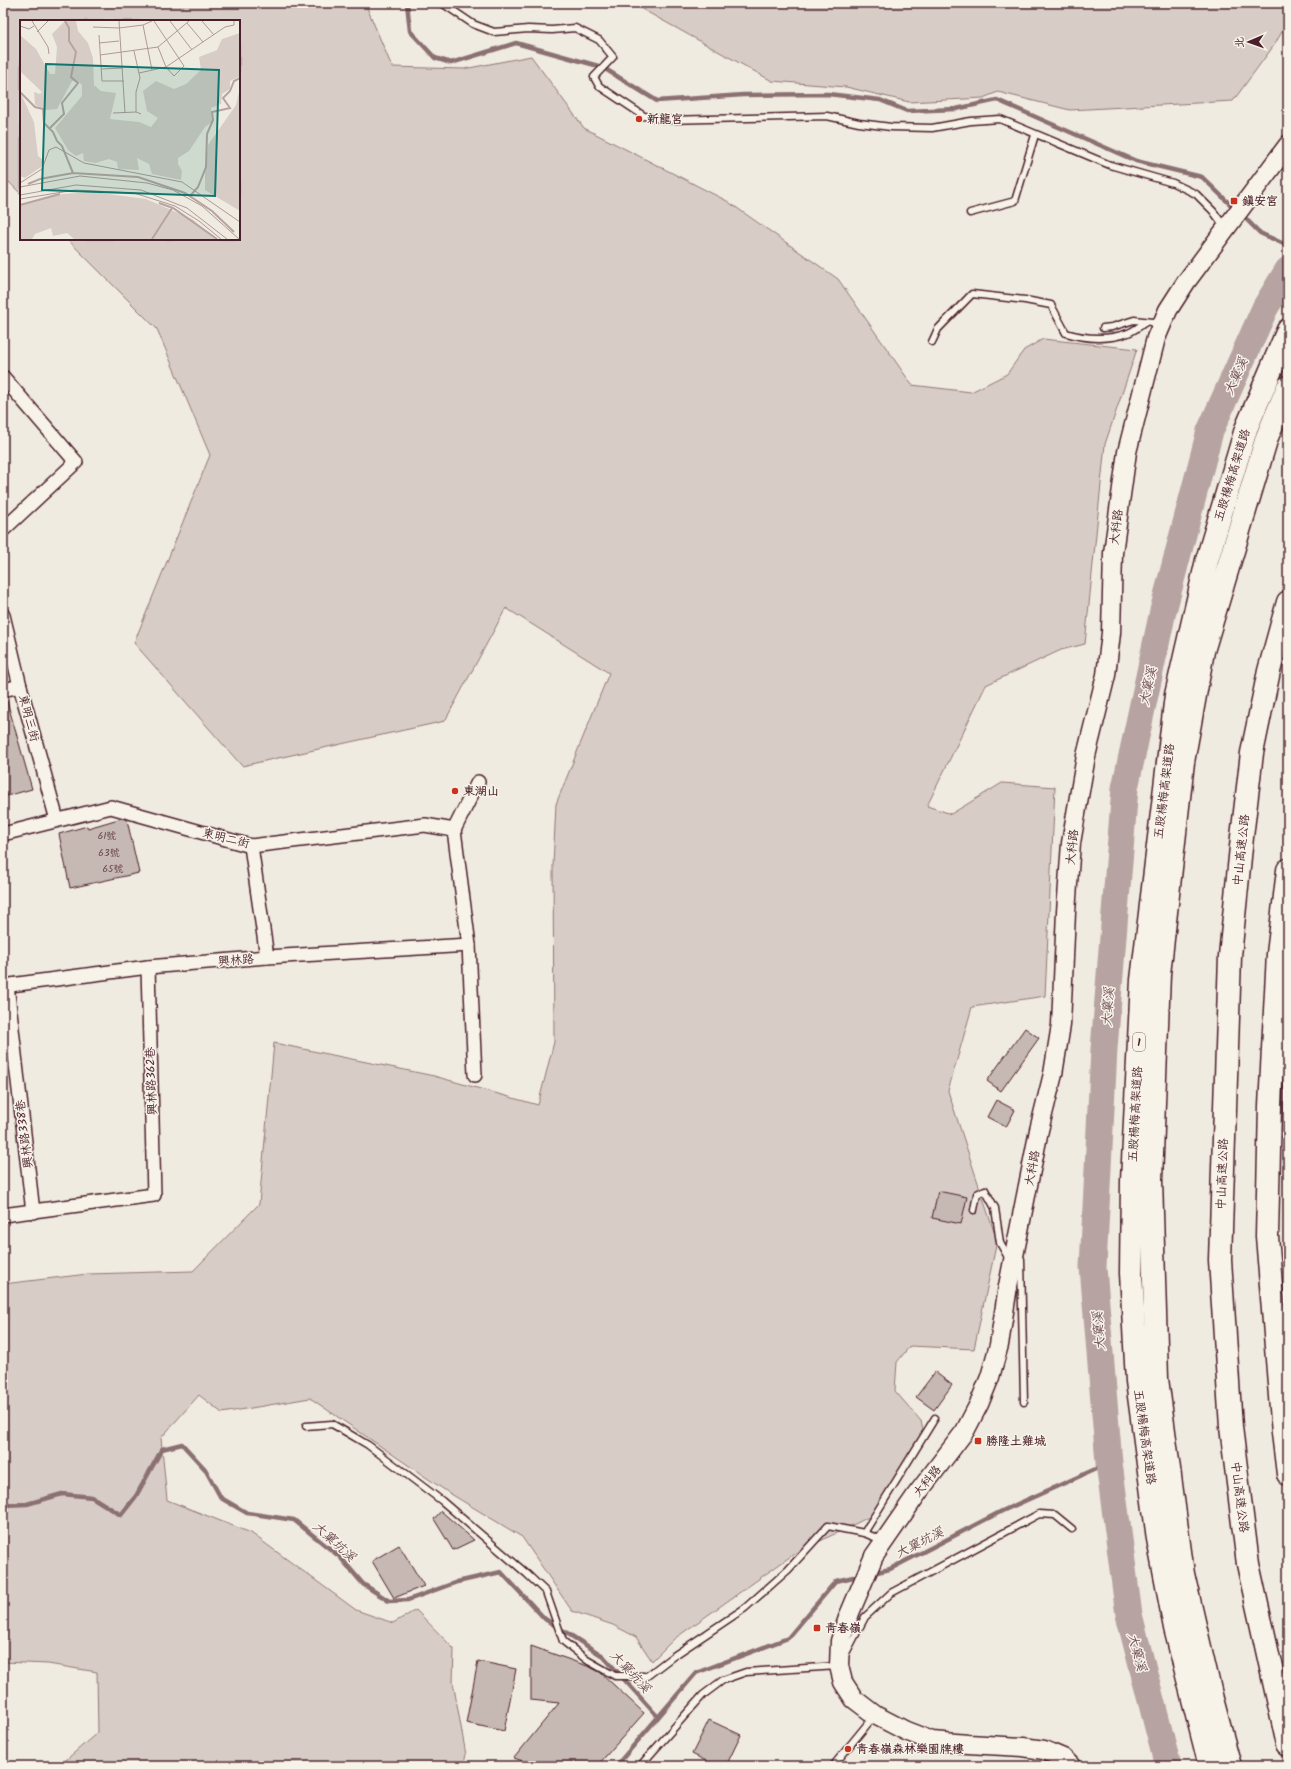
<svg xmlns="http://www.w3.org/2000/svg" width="1291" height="1769" font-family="Kalam,'LXGW WenKai TC',sans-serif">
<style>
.green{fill:#d8cdc6;stroke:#917678}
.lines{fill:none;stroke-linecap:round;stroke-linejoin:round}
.stream{stroke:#8b6f72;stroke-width:4.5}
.river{stroke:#b7a4a2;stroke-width:27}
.building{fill:#c6b8b3;stroke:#4a1f2b}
.lane-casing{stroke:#4a1f2b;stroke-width:9}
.street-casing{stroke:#4a1f2b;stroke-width:16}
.secondary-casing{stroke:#4a1f2b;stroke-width:21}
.highway-casing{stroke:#4a1f2b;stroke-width:25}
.lane{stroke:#f7f3e8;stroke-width:6}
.street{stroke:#f7f3e8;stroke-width:13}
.secondary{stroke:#f7f3e8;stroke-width:18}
.highway{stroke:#f7f3e8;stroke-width:22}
.poi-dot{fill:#c8321e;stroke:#f7f3e8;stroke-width:1.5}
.labels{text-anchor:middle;stroke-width:3;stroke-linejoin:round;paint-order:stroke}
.number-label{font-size:10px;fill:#69454d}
.shield{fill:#f7f3e8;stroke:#7e5f64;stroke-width:1}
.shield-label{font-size:11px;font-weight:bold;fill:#4a1f2b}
.poi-label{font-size:12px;font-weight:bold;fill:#4a1f2b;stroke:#f7f3e8;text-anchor:start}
.street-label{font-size:12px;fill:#4a1f2b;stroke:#f7f3e8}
.water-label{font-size:13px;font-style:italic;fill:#704e55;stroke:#f7f3e8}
.inset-river{fill:none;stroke:#b7a4a2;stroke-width:2}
.inset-road{fill:none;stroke:#ae9998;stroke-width:1}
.view{fill:#0f766e;fill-opacity:0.15;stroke:#0f766e;stroke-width:2}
.inset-edge{fill:none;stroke:#4a1f2b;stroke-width:2}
</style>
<rect width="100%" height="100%" fill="#f0ebe0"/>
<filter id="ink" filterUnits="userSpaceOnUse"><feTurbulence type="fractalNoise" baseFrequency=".025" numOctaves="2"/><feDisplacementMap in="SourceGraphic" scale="8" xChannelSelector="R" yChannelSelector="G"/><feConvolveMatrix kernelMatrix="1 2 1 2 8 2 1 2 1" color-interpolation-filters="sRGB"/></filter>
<g filter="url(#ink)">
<g class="green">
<polygon points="3,3 365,3 392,67 464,69 531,56 584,128 727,201 838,279 912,385 971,392 1007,374 1024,350 1043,339 1137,349 1105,444 1085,644 1061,650 986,685 927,806 951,814 1002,783 1055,787 1045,996 972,1007 948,1091 997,1241 974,1349 910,1346 897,1362 895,1391 921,1421 925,1439 873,1515 794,1554 674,1639 652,1661 636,1637 613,1625 572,1611 522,1537 446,1491 310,1398 222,1413 199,1395 161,1438 167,1500 251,1533 356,1610 393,1623 416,1610 454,1649 453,1682 466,1755 463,1766 59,1766 98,1732 97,1672 48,1664 3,1662 3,1284 88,1274 193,1271 259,1204 274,1043 434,1076 538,1105 554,1042 553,865 556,804 609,673 506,608 445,721 242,766 134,643 210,455 157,329 67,239 239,239 239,21 21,21 21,194 9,182 3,184"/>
<polygon points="631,3 1288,3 1288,21 1275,44 1233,101 1070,110 998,92 983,98 909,102 846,87 772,81"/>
</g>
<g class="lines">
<g class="stream">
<polyline points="407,3 410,31 435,58 451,63 516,43 602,67 657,101 743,95 828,94 880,100 907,111 956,109 997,100 1136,161 1202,177 1235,209"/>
<polyline points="1242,215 1260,233 1288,246"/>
<polyline points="1288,1060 1284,1101 1288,1208"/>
<polyline points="3,1505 27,1504 62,1494 92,1497 121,1515 136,1496 162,1449 182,1444 205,1469 221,1498 247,1513 294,1520 340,1557 363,1584 389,1601 408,1600 457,1582 501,1572 545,1619 603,1656 658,1717"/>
<polyline points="873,1573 890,1569 1002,1511 1109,1463"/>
<polyline points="616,1766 696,1673 788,1638 836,1581 862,1575"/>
</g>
<polyline class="river" points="1168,1766 1129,1615 1109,1463 1093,1267 1104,1049 1125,788 1163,611 1210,431 1265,308 1288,270"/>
</g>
<g class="building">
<polygon points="3,701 7,701 32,789 3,797"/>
<polygon points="122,818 127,820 139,873 70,888 59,834 87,826 88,828"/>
<polygon points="1025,1028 1039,1038 1001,1091 987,1081"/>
<polygon points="996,1100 1015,1110 1006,1127 987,1117"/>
<polygon points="938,1191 967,1197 961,1224 932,1218"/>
<polygon points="935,1372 952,1385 934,1410 916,1397"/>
<polygon points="441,1511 474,1540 453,1550 434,1519"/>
<polygon points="399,1545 424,1586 394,1598 372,1561"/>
<polygon points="531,1646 590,1667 600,1672 644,1713 597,1766 537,1766 514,1758 559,1703 531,1700"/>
<polygon points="478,1661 516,1669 504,1731 466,1723"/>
<polygon points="709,1720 741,1735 726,1766 716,1766 692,1754"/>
</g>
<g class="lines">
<g class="lane-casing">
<g id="lane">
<polyline points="442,3 473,24 494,32 528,29 552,30 575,28 599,40 613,57 594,77 599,86 644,116 667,120 827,116 859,123 891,127 932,128 971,121 1000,119 1110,165 1173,183 1196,194 1213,211 1224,226"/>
<polyline points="970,213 1015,201 1035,135"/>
<polyline points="1103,328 1112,327 1134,320 1161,323"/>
<path d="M 932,342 L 938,329 L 972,294 L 1025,300 L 1051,305 L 1066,333 C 1086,339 1108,340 1128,333 C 1134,331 1141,325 1146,322"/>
<polyline points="974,1210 977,1194 985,1190 995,1208 1000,1243 1009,1259"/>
<polyline points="1021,1259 1024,1402"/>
<polyline points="306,1426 332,1424 346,1432 368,1445 442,1501 527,1574 546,1592 563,1641 587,1660 615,1676 647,1676 672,1657 745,1608 788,1570 828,1526 864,1533 882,1540"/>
<polyline points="864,1533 935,1418"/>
<polyline points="845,1655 865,1617 891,1593 1039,1514 1055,1515 1072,1529"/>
<polyline points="640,1766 703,1695 723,1680 746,1672 838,1666"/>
<polyline points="833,1766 874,1716"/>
</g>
</g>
<g class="street-casing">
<g id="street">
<polyline points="3,377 76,462 3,530"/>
<polyline points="3,615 20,686 57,820"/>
<polyline points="3,690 20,686"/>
<polyline points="3,834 111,807 251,846 425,825 454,830"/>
<polyline points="251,846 267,957"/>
<polyline points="7,985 33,1212"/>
<polyline points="3,986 148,967 267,957 469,945"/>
<polyline points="475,1075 469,945 454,830 478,782"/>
<polyline points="3,1215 154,1195 148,967"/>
</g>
</g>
<g class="secondary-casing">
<polyline id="secondary" points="1071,1766 1063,1758 1044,1750 1023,1747 968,1744 932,1741 906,1731 875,1715 854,1699 843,1682 839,1666 840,1641 849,1615 874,1556 917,1494 965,1431 979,1404 990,1377 999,1345 1008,1286 1039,1130 1053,1074 1061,1025 1066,912 1071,843 1086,756 1106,675 1111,633 1113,553 1127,452 1156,338 1168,310 1186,282 1288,145"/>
</g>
<g class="highway-casing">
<g id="highway">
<polyline points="1288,602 1269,671 1252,753 1242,837 1230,956 1220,1260 1231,1427 1248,1564 1288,1745"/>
<polyline points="1288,870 1278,954 1270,1106 1267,1236 1283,1433 1288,1474"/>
<polyline points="1210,1766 1175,1628 1158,1539 1137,1381 1131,1273 1132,1181 1142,980 1176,695 1207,560 1246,429 1288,330"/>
<polyline points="1230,1766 1212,1699 1183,1574 1157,1379 1151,1180 1159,974 1183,762 1203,651 1267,437 1288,387"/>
</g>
</g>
<use href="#lane" class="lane"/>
<use href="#street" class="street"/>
<use href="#secondary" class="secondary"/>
<use href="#highway" class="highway"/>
</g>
</g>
<g class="poi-dot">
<circle cx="639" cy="119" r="4"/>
<rect x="1230" y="197" width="8" height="8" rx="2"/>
<circle cx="455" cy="791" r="4"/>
<rect x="974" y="1437" width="8" height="8" rx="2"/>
<rect x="813" y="1624" width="8" height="8" rx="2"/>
<circle cx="848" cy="1749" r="4"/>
</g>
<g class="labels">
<g class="number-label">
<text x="107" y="839">61號</text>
<text x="109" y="856">63號</text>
<text x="113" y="872">65號</text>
</g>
<rect class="shield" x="1133" y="1033" width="12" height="18" rx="3"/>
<g class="shield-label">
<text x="1139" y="1046">1</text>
</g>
<g class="poi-label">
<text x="647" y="123">新龍宮</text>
<text x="1242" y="205">鎮安宮</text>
<text x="463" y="795">東湖山</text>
<text x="986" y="1445">勝隆土雞城</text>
<text x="825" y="1632">青春嶺</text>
<text x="856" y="1753">青春嶺森林樂園牌樓</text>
</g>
<g class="street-label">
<text transform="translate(1232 475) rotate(-73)" y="4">五股楊梅高架道路</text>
<text transform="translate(1116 527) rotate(-83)" y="4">大科路</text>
<text transform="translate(29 718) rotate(75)" y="4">東明三街</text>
<text transform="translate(1164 791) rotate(-83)" y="4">五股楊梅高架道路</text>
<text transform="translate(226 838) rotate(14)" y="4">東明二街</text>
<text transform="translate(1072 847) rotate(-84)" y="4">大科路</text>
<text transform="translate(1241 850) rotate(-84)" y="4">中山高速公路</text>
<text transform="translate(236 960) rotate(-4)" y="4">興林路</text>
<text transform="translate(151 1081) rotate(-92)" y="4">興林路362巷</text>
<text transform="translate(1135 1114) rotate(-87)" y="4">五股楊梅高架道路</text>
<text transform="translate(24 1134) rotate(-97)" y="4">興林路338巷</text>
<text transform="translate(1032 1168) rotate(-79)" y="4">大科路</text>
<text transform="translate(1222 1174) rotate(-88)" y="4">中山高速公路</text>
<text transform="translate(1145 1437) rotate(82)" y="4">五股楊梅高架道路</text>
<text transform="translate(927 1481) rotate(-51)" y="4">大科路</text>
<text transform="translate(1240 1497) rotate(83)" y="4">中山高速公路</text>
</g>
<g class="water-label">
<text transform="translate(1235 376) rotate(-66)" y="5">大窠溪</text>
<text transform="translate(1147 686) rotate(-78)" y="5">大窠溪</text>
<text transform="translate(1107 1007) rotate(-86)" y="5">大窠溪</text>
<text transform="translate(1098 1331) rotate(-95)" y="5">大窠溪</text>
<text transform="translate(335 1541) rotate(42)" y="5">大窠坑溪</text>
<text transform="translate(919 1542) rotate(-27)" y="5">大窠坑溪</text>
<text transform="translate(1138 1652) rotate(75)" y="5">大窠溪</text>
<text transform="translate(631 1671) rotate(47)" y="5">大窠坑溪</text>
</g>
</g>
<g transform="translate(20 20)">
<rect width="220" height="220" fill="#f0ebe0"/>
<path d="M 45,1 L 56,1 L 58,11 L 68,23 L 73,38 L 74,65 L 81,71 L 96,73 L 90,99 L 119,102 L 131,107 L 138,98 L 127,91 L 123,71 L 136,61 L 154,69 L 166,64 L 181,50 L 179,37 L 197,30 L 202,19 L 220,13 L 220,56 L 210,61 L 210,69 L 202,74 L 201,84 L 191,88 L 192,102 L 185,107 L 169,131 L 158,138 L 158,144 L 162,151 L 161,160 L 132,154 L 129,144 L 117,138 L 119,150 L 98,149 L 97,142 L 89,139 L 75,143 L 64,141 L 63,133 L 56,136 L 48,130 L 35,108 L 62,76 L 62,65 L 58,61 L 52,61 L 37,89 L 26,90 L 15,85 L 14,72 L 20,74 L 22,72 L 0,51 L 0,15 L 16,29 L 30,54 L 35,54 L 37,27 L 32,14 ZM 220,68 L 220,191 L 185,170 L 185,154 L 188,125 L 216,85 ZM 0,72 L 14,102 L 18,136 L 23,140 L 21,147 L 5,158 L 0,156 ZM 73,172 L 126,179 L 172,199 L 196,219 L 54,219 L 47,213 L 33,216 L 31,208 L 15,214 L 12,219 L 0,219 L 0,184 L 43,174 Z" fill="#d8cdc6"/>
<path class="inset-river" d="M 0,72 L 15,87 L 23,89 L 24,103 L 33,112 L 37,121 L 42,126 L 53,153M 29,109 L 44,94 L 42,83 L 58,63 L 51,57 L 56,32 L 49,21 L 49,8 L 45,1M 8,164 L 20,159 L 53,153 L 118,157 L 165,173 L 192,191 L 214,212M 170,176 L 178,167 L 186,147 L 187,114 L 193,100 L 192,92 L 210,88 L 203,78 L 210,71 L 214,61 L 220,58M 139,183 L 153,188 L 197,219M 0,185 L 40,174M 132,219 L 152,188"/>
<path class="inset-road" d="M 12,1 L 28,27 L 29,34M 99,1 L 105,93M 134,1 L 164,46 L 154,56 L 146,47 L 138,27M 150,1 L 172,30M 182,1 L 194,15M 167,3 L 183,22M 123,5 L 132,50M 0,6 L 9,9 L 14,6M 73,7 L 99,8 L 123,5 L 132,1M 17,12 L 28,1M 79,15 L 82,61 L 104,61M 79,23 L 99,21M 114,31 L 120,58 L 116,72 L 116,92M 80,35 L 138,27 L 169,1M 81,49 L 103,48M 119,53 L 146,47 L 205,7 L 214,5 L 214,1M 93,93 L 116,92 L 121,94M 0,163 L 22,149 L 29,130 L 36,127 L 64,143 L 162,162 L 220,202M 0,167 L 60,156 L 127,163 L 153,170 L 182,186 L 219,219M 0,175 L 56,165 L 121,170 L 167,188 L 207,219M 0,179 L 55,170 L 114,173 L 155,186 L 179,201 L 201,219"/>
<path class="view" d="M 26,44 L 199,50 L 195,176 L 22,170 Z"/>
<rect width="220" height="220" class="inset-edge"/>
</g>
<rect width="1291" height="1769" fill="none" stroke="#f7f3e8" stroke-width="16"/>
<rect x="8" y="8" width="1275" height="1753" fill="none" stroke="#4a1f2b" stroke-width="1.5" filter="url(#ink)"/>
<g transform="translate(1249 42) rotate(268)" stroke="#f7f3e8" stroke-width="3" paint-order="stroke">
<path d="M0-3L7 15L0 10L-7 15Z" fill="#4a1f2b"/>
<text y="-6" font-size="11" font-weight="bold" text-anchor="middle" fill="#4a1f2b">北</text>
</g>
</svg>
